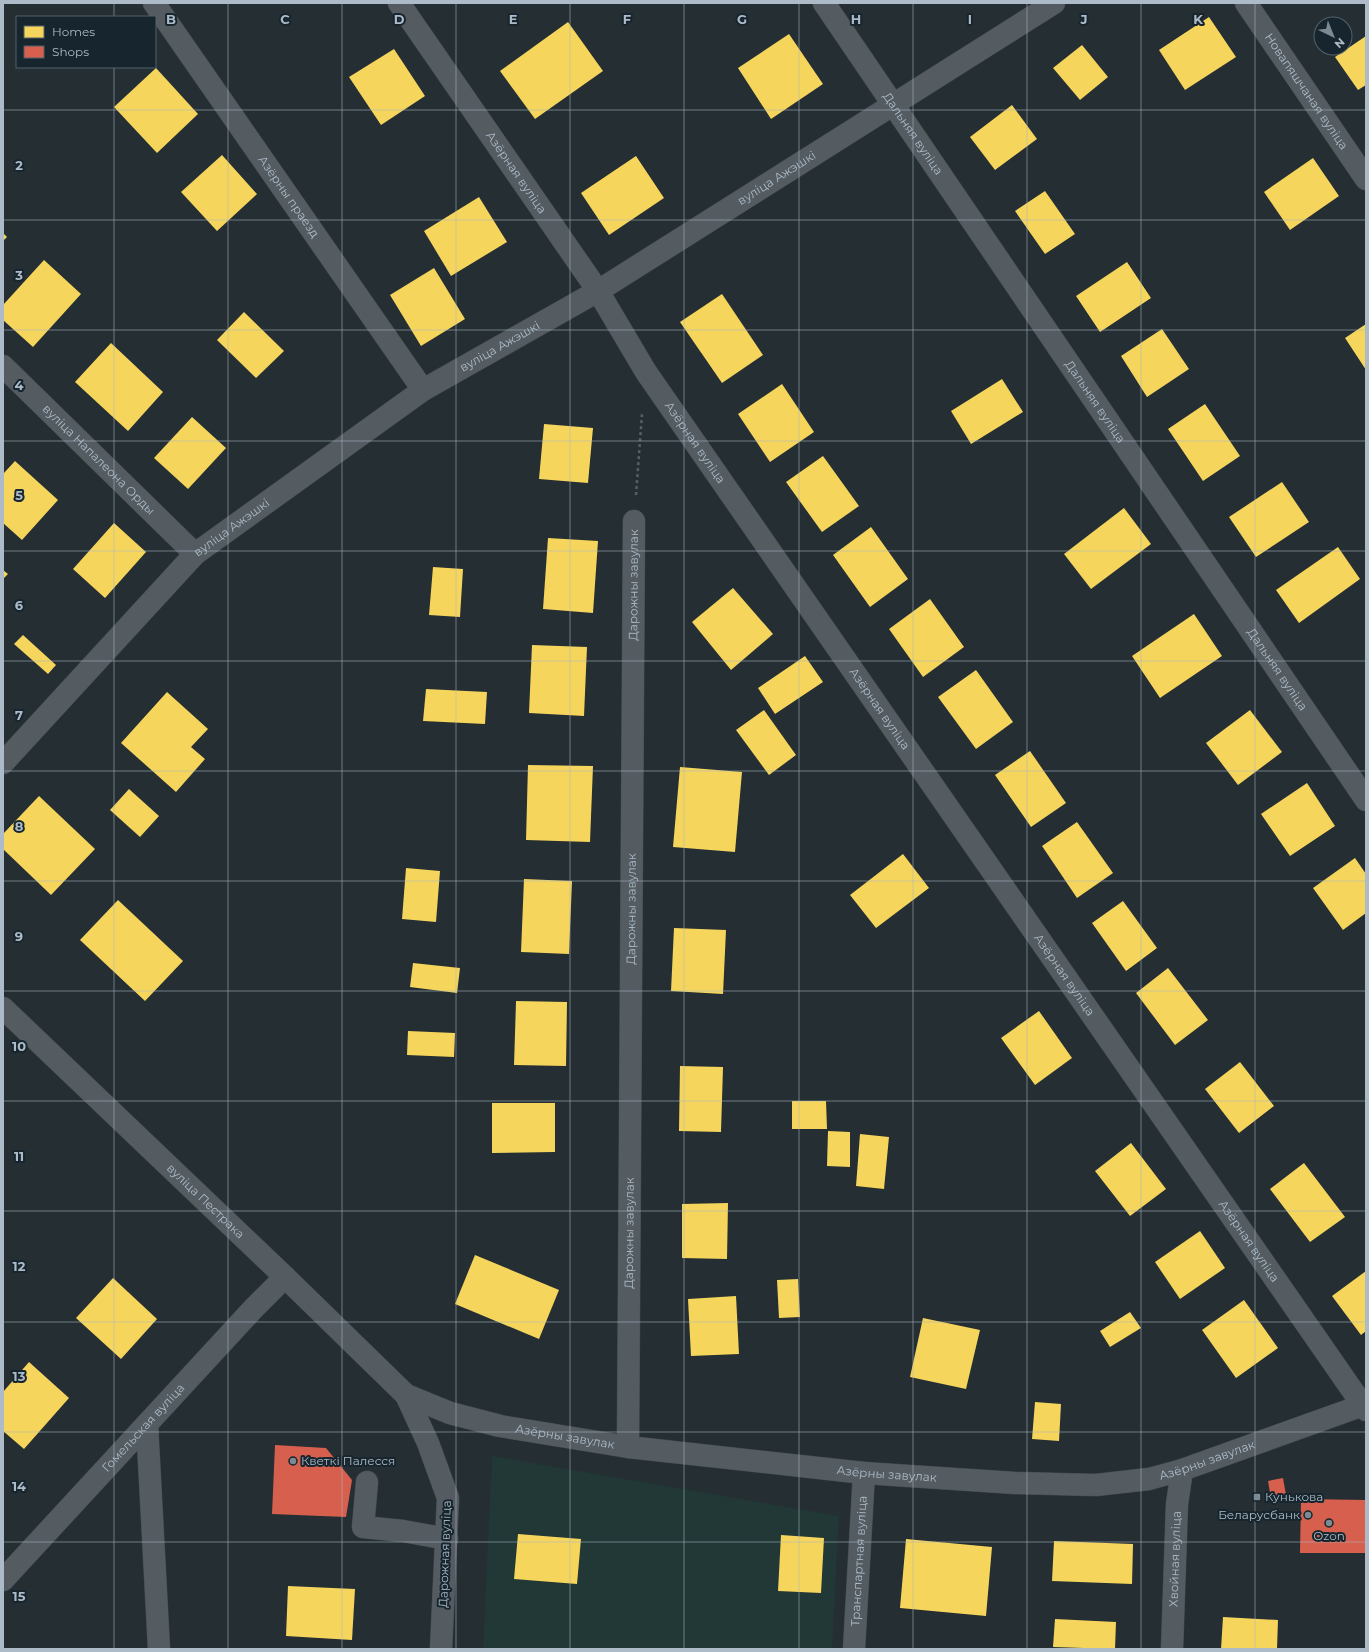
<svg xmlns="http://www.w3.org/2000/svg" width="1369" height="1652" font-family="Montserrat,sans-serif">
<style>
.green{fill:#213837}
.homes{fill:#f6d55c}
.shops{fill:#d6604d}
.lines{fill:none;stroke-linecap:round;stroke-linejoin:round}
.minor-casing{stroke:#42494e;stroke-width:23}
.path{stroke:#566064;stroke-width:2.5;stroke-dasharray:3 3;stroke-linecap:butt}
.minor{stroke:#545c62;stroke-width:22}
.grid{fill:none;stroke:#acbbc7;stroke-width:1;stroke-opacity:0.55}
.poi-dot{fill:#7c8a93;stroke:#17252e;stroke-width:1.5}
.labels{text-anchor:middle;stroke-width:4;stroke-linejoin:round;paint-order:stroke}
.street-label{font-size:12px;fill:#acbbc7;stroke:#17252e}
.poi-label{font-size:12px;fill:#acbbc7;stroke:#17252e;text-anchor:start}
.grid-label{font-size:13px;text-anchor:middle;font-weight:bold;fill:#acbbc7;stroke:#17252e;stroke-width:4;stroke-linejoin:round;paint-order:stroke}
</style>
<rect width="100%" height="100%" fill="#242e33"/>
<polygon class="green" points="492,1456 839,1516 832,1649 483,1649"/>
<g class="homes">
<polygon points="1209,17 1236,57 1185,90 1159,50"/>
<polygon points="568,22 603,71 535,119 500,71"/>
<polygon points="789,34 823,84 771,119 738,68"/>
<polygon points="1366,36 1366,85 1358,90 1335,57"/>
<polygon points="1082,45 1108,77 1080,100 1053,68"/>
<polygon points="394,49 425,96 381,125 349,77"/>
<polygon points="156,68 198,114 157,153 114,107"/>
<polygon points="1012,105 1037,139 995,170 970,137"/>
<polygon points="222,155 257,194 217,231 181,192"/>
<polygon points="636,156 664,198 609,235 581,193"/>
<polygon points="1313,158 1339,196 1290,230 1264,192"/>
<polygon points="1045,191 1075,234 1045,254 1015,211"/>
<polygon points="479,197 507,242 451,276 424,231"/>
<polygon points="3,233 7,237 3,241"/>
<polygon points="44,260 81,294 33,347 3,320 3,305"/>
<polygon points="1127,262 1151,298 1100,332 1076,296"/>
<polygon points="434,268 465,319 421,346 390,295"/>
<polygon points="722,294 763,355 722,383 680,322"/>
<polygon points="244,312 284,351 256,378 217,340"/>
<polygon points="1366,324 1366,370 1345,338"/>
<polygon points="1162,329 1189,369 1147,397 1121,356"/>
<polygon points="111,343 163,392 128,431 75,382"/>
<polygon points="1002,379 1023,412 971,444 951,411"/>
<polygon points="782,384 814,432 770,462 738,414"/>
<polygon points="1205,404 1240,456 1203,481 1168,429"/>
<polygon points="192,417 226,448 188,489 154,458"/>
<polygon points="544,424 593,428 588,483 539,479"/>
<polygon points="823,456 859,506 822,532 786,482"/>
<polygon points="15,461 58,500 22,540 3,523 3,474"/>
<polygon points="1282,482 1309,522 1256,557 1229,517"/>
<polygon points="1124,508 1151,544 1091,589 1064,554"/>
<polygon points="114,523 146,552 105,598 73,569"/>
<polygon points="871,527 908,579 870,607 833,555"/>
<polygon points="548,538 598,541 593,613 543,609"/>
<polygon points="1338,547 1360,579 1299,623 1276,590"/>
<polygon points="433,567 463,569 460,617 429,615"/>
<polygon points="3,570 8,574 3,579"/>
<polygon points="733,588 773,634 731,670 692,622"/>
<polygon points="930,599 964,647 923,677 889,629"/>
<polygon points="1194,614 1222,656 1160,698 1132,656"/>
<polygon points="23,635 56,665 48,674 14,644"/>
<polygon points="532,645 587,647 584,716 529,713"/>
<polygon points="805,656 823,682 775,714 758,688"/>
<polygon points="976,670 1013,722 976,749 938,697"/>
<polygon points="426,689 487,692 485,724 423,721"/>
<polygon points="167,692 208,729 191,747 205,759 176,792 121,743"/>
<polygon points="764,710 796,755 769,775 736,730"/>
<polygon points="1250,710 1282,752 1238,785 1206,743"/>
<polygon points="1030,751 1066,803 1031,827 995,775"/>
<polygon points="528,765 593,766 590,842 526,840"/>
<polygon points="680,767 742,772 735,852 673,847"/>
<polygon points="1307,783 1335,826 1290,856 1261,814"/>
<polygon points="129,789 159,816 140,837 110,810"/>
<polygon points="39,796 95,849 51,895 3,849 3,834"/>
<polygon points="1077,822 1113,873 1077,898 1042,846"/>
<polygon points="903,854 929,888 876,928 850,895"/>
<polygon points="1355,858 1366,874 1366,913 1343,930 1313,888"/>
<polygon points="406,868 440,871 436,922 402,919"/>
<polygon points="524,879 572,881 569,954 521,952"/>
<polygon points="118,900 183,961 145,1001 80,940"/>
<polygon points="1123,901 1157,948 1126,971 1092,923"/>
<polygon points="674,928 726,930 723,994 671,991"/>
<polygon points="413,963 460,968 457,993 410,987"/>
<polygon points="1168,968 1208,1020 1175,1045 1136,993"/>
<polygon points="516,1001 567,1002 566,1066 514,1065"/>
<polygon points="1039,1011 1072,1058 1035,1085 1001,1038"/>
<polygon points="408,1031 455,1033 454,1057 407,1055"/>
<polygon points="1240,1062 1274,1106 1239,1133 1205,1089"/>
<polygon points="680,1066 723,1067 721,1132 679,1131"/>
<polygon points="792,1101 826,1101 827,1129 792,1129"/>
<polygon points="492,1103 555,1103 555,1152 492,1153"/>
<polygon points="828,1131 850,1132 850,1167 827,1166"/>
<polygon points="860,1134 889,1137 884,1189 856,1186"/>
<polygon points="1131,1143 1166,1189 1130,1216 1095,1171"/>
<polygon points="1304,1163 1345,1217 1310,1242 1270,1189"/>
<polygon points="728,1203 727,1259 682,1258 682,1204"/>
<polygon points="1200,1231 1225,1268 1180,1299 1155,1262"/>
<polygon points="475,1255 559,1290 539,1339 455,1304"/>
<polygon points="1366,1271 1366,1331 1361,1335 1332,1296"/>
<polygon points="113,1278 157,1319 121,1359 76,1318"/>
<polygon points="798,1279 800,1317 779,1318 777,1280"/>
<polygon points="736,1296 739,1354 691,1356 688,1299"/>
<polygon points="1244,1300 1278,1348 1236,1378 1202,1330"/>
<polygon points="1130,1312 1141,1328 1110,1347 1100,1331"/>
<polygon points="923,1318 980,1330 966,1389 910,1377"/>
<polygon points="29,1362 69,1398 24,1449 3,1431 3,1392"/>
<polygon points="1035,1402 1061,1404 1059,1441 1032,1439"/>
<polygon points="518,1534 581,1539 577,1584 514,1579"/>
<polygon points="781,1535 824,1538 821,1593 778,1591"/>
<polygon points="906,1539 992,1547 986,1616 900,1608"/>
<polygon points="1054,1541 1133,1544 1132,1584 1052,1581"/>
<polygon points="288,1586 355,1589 352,1640 286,1636"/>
<polygon points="1223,1617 1278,1620 1277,1649 1221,1649"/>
<polygon points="1055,1619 1116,1622 1115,1649 1053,1647"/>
</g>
<g class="shops">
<polygon points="275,1445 326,1448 352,1480 346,1517 272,1514"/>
<polygon points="1283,1478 1286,1495 1271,1498 1268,1481"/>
<polygon points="1301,1499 1366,1500 1365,1553 1300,1553"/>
</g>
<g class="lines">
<g class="minor-casing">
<g id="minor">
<path id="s1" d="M 154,3 L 423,390"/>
<path id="s2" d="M 399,3 L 598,291 L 646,372 L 1366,1410"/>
<path id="s3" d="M 824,3 L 1366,800"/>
<path id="s4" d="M 1246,3 L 1366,179"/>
<path id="s5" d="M 3,366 L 195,554"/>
<path id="s6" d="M 3,763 L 195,554 L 423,390 L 598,291 L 1054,3"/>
<path id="s7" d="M 3,1008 L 285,1277 L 406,1395 L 428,1443 L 448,1498 L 441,1649"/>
<path id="s8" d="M 406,1395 L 450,1413 L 500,1426 L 628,1447 L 864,1473 L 1015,1483 L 1096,1485 L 1149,1479 L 1182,1470 L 1366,1404"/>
<polyline points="147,1424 159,1649"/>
<path id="s9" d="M 628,1447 L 634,521"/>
<polyline points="367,1482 363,1527 403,1531 447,1539"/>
<path id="s10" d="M 3,1580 L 253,1309 L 285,1277"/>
<path id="s11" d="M 854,1649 L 864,1473"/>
<path id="s12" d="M 1172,1649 L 1177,1504 L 1182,1470"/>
</g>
</g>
<polyline class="path" points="636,495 642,414"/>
<use href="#minor" class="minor"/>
</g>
<path class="grid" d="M 114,3 L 114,17M 228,3 L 228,1649M 342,3 L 342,1649M 456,3 L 456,1649M 570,3 L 570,1649M 684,3 L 684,1649M 799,3 L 799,1649M 913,3 L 913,1649M 1027,3 L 1027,1649M 1141,3 L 1141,1649M 1255,3 L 1255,1649M 114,67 L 114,1649M 3,110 L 1366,110M 3,220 L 1366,220M 3,330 L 1366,330M 3,441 L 1366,441M 3,551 L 1366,551M 3,661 L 1366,661M 3,771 L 1366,771M 3,881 L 1366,881M 3,991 L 1366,991M 3,1101 L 1366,1101M 3,1211 L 1366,1211M 3,1322 L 1366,1322M 3,1432 L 1366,1432M 3,1542 L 1366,1542"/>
<g class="poi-dot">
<circle cx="293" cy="1461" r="4"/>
<rect x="1253" y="1493" width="8" height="8" rx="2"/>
<circle cx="1308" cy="1515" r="4"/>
<circle cx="1329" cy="1523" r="4"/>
</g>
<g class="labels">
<g class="street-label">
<text dy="4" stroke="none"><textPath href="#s4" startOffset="107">Новапяшчаная вуліца</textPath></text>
<text dy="4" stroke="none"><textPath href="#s3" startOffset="158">Дальняя вуліца</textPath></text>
<text dy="4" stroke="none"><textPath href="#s2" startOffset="206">Азёрная вуліца</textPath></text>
<text dy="4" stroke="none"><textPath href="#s6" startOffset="977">вуліца Ажэшкі</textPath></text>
<text dy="4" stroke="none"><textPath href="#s1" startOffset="236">Азёрны праезд</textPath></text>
<text dy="4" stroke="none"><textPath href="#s6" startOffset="653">вуліца Ажэшкі</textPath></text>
<text dy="4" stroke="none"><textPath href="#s3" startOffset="482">Дальняя вуліца</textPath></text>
<text dy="4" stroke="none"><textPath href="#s2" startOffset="530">Азёрная вуліца</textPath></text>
<text dy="4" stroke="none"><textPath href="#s5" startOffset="134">вуліца Напалеона Орды</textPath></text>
<text dy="4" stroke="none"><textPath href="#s6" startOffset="329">вуліца Ажэшкі</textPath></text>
<text dy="4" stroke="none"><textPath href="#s9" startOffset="862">Дарожны завулак</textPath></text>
<text dy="4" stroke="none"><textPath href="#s3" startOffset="806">Дальняя вуліца</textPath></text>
<text dy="4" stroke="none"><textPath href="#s2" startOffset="854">Азёрная вуліца</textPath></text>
<text dy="4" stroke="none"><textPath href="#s9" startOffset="538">Дарожны завулак</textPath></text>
<text dy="4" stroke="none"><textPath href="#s2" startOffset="1178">Азёрная вуліца</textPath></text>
<text dy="4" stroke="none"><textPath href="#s7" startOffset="280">вуліца Пестрака</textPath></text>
<text dy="4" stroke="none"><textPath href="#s9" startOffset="214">Дарожны завулак</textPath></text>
<text dy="4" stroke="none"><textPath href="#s2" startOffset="1502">Азёрная вуліца</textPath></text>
<text dy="4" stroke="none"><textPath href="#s10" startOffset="207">Гомельская вуліца</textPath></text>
<text dy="4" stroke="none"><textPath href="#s8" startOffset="165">Азёрны завулак</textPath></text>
<text dy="4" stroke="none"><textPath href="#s8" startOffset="813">Азёрны завулак</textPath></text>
<text dy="4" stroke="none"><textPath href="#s8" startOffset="489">Азёрны завулак</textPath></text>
<text transform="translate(445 1554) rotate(-88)" y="4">Дарожная вуліца</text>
<text dy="4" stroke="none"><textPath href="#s12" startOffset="90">Хвойная вуліца</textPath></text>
<text dy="4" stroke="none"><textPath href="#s11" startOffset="88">Транспартная вуліца</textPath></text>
</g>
<g class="poi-label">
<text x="301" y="1465">Кветкі Палесся</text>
<text x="1265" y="1501">Кунькова</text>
<text x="1300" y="1519" text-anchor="end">Беларусбанк</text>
<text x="1329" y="1540" text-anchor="middle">Ozon</text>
</g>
</g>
<g class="grid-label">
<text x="171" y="24">B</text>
<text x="285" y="24">C</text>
<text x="399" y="24">D</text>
<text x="513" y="24">E</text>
<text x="627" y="24">F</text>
<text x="742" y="24">G</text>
<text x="856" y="24">H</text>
<text x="970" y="24">I</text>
<text x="1084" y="24">J</text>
<text x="1198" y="24">K</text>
<text x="19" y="170">2</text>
<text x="19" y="280">3</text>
<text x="19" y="390">4</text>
<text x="19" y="500">5</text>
<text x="19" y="610">6</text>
<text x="19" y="720">7</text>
<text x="19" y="831">8</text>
<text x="19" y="941">9</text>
<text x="19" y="1051">10</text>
<text x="19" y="1161">11</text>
<text x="19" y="1271">12</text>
<text x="19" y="1381">13</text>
<text x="19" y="1491">14</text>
<text x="19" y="1601">15</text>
</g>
<rect width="1369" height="1652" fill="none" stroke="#acbbc7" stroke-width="8"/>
<rect x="16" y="16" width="140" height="52" fill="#17252e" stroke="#53616b"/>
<rect x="24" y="26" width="20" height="12" fill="#f6d55c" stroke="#53616b"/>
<text x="52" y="36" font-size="12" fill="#acbbc7">Homes</text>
<rect x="24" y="46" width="20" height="12" fill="#d6604d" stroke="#53616b"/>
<text x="52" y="56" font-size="12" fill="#acbbc7">Shops</text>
<g transform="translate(1333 36) rotate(137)"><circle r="19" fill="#17252e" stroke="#53616b"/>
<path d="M0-3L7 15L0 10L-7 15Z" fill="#7c8a93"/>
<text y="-6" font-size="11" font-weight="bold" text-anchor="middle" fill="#acbbc7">N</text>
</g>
</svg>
